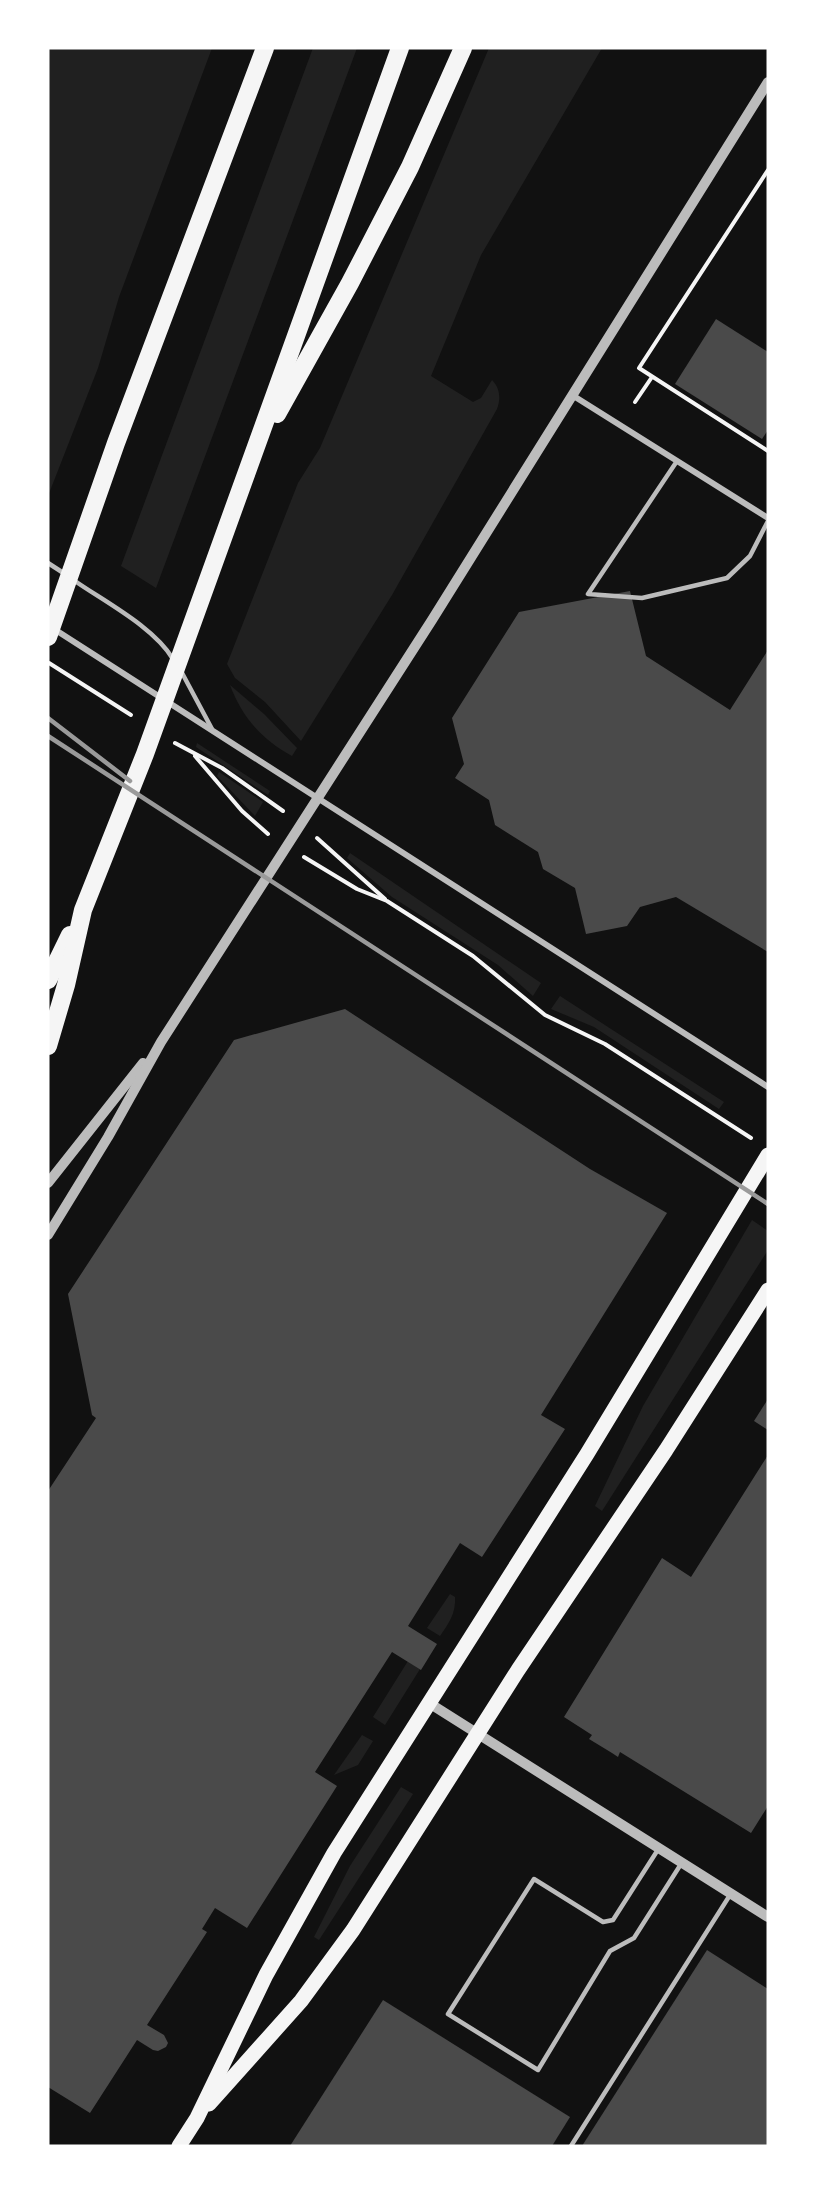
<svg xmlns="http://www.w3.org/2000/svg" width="816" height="2194" font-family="'Golos Text',sans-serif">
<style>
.green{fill:#202020}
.building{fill:#4a4a4a}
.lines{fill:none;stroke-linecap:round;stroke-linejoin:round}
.path{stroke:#f5f5f5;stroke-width:4}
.service{stroke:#bcbcbc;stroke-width:4.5}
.minor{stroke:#bcbcbc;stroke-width:6}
.tertiary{stroke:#bcbcbc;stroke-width:10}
.primary{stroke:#f5f5f5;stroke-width:15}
.motorway{stroke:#f5f5f5;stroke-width:18}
.rail{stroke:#9a9a9a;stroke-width:4.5}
</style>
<rect width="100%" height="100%" fill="#111"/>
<g class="green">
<polygon points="48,48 212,48 119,297 98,368 48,496"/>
<polygon points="313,48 357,48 156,588 121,566"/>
<path d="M 489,48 L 602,48 L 481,255 L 431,376 L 473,402 L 481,398 L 492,380 C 500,388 501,399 497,409 L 392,595 L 301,741 L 265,702 L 235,678 L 227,664 L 298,483 L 320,448 Z"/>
<path d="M 230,685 L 264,714 L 297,748 L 292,756 C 261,739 242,717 230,685 Z"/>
<polygon points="197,743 270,791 268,795 196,747"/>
<polygon points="219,772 263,802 255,816 217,776"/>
<polygon points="350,853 541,983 533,996 498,965 392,897 347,858"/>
<polygon points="560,996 724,1102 719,1109 594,1027 551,1009"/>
<polygon points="752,1220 768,1231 768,1250 602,1511 595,1506 643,1406"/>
<path d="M 450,1594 L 455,1597 C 456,1613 449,1623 440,1636 L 427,1628 Z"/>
<polygon points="408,1661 420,1669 385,1725 373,1717"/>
<polygon points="362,1735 373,1741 358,1765 334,1775"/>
<polygon points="401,1787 413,1794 319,1940 314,1937 350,1866"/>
</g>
<g class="building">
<polygon points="716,319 768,352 768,430 762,439 675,384"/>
<polygon points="630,591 646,656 730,710 768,650 768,952 676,897 640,907 627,926 586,934 575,888 543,869 538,852 495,825 489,800 455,778 464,764 452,718 519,612"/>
<polygon points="345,1009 590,1169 667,1213 541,1415 565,1429 482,1557 460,1543 408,1626 437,1644 421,1670 392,1652 315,1772 337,1786 247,1928 215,1908 202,1929 207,1932 147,2025 164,2035 168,2043 166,2047 158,2051 153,2050 137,2040 90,2113 48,2087 48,1491 96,1418 92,1415 68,1294 234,1040"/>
<polygon points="768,1399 768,1430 754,1421"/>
<polygon points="768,1455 768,1806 751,1833 620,1752 618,1757 612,1753 589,1739 592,1735 564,1717 662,1558 691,1577"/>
<polygon points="707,1950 768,1989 768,2146 582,2146"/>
<polygon points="383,2000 570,2117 552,2146 290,2146"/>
</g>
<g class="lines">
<g class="path">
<polyline points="768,170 639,368 768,451"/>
<polyline points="635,402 652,377"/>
<polyline points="49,663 131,715"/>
<polyline points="175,743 222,768 283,811"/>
<polyline points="195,756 242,811 268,834"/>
<polyline points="317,838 385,899"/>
<polyline points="304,857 357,889 387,901 473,956 545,1015 605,1044 751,1138"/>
</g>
<g class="service">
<polyline points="677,461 588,594 642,598 727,578 750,556 768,521"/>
<polyline points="48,563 65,574"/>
<path d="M 72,579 C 103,601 153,626 173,659"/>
<polyline points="181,671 212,729"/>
<polyline points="659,1848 613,1920 603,1922 534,1879 448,2014 538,2070 610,1951 634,1938 681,1864"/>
<polyline points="571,2146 730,1895"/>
</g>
<g class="minor">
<polyline points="572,395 768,518"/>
<polyline points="54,629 768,1087"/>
</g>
<g class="tertiary">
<polyline points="48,1183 143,1063"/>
<polyline points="48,1235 108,1137 161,1042 432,620 768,82"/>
<polyline points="429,1703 768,1917"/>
</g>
<g class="primary">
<polyline points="209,2104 301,2001 353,1930 518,1670 666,1450 768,1290"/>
<polyline points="179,2146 197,2118 266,1975 334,1853 587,1454 768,1155"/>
</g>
<g class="motorway">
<polyline points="277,414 350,283 410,167 463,48"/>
<polyline points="48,637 116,443 265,48"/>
<polyline points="48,980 70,935"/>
<polyline points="48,1046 66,985 83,910 145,754 400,48"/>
</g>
<g class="rail">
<polyline points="48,718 130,781"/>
<polyline points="48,736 768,1204"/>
</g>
</g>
<rect width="816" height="2194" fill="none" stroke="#ffffff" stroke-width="99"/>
</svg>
